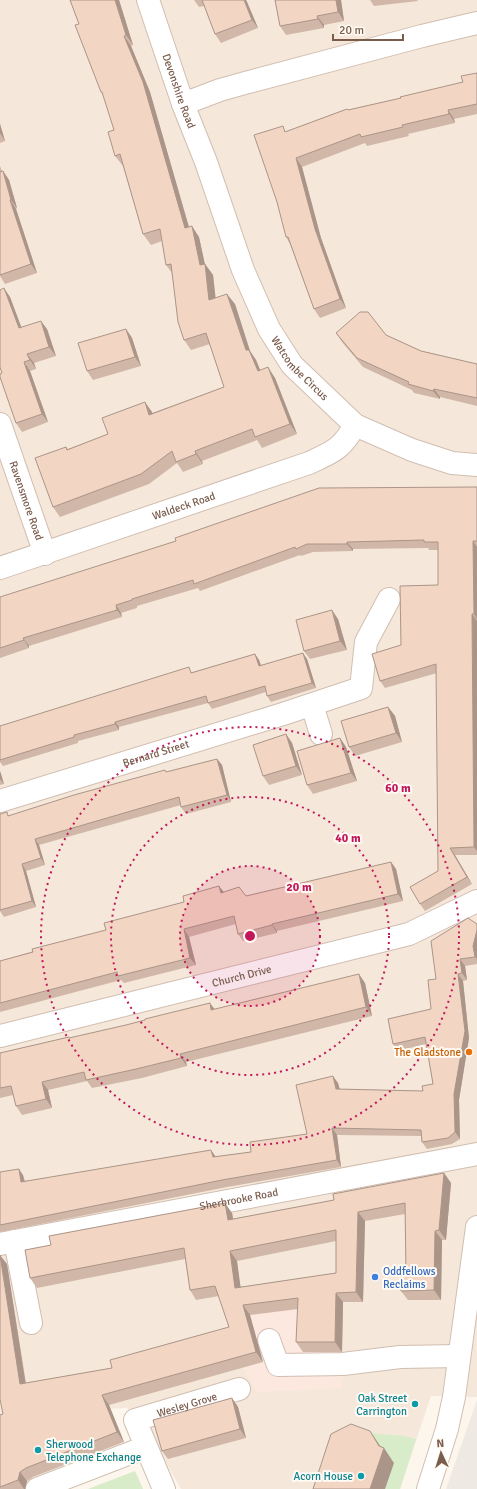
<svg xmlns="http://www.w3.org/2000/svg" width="477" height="1489" font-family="Signika,sans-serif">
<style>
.residential{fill:#f5e8da}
.commercial{fill:#fde8e0}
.industrial{fill:#efe9e4}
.green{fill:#d8ecc9}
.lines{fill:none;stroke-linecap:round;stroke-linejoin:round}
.minor-casing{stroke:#d1beb0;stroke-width:24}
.minor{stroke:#fff;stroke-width:22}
.wall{fill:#d1b7a8;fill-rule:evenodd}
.shaded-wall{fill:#aa9588}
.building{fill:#f3d5c3;stroke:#aa9588;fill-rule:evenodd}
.ring{fill:none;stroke:#c2185b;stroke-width:2;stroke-dasharray:2 4}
.food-dot{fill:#e8710a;stroke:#fffaf3;stroke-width:1.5}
.shop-dot{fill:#3f7fe0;stroke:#fffaf3;stroke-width:1.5}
.culture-dot{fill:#0f9aa8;stroke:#fffaf3;stroke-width:1.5}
.labels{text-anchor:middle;stroke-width:4;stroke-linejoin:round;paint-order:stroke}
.street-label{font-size:11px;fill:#7a5c4d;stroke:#fffaf3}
.food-label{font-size:11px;fill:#c56008;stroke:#fffaf3;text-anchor:end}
.shop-label{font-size:11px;fill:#366cbe;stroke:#fffaf3;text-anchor:start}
.culture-label{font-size:11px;fill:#0d838f;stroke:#fffaf3;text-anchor:end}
.centre{fill:#c2185b;stroke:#fffaf3;stroke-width:2}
.ring-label{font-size:12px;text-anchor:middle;font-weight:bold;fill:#c2185b;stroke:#fffaf3;stroke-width:4;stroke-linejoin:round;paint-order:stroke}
</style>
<rect width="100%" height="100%" fill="#fdf6ec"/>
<polygon class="residential" points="0,0 477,0 477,1397 431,1396 400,1489 181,1489 155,1444 127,1408 0,1414"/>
<polygon class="commercial" points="343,1302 342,1388 257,1392 243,1368 229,1317"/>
<polygon class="industrial" points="477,1400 477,1489 446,1489"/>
<g class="green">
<polygon points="347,1431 405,1436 416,1439 400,1489 385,1489"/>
<polygon points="135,1471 143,1489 88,1489"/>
</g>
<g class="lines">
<g class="minor-casing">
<g id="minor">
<path id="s1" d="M 148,0 L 183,104 L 206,162 L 243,270 L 269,329 L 292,365 L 355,425 L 412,450 L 452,463 L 477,465"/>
<polyline points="183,104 220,90 245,83 422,36 477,23"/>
<path id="s2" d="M 0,424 L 45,554"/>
<path id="s3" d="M 0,568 L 309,463 C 333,452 342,449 355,425"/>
<polyline points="312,705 321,734"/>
<path id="s4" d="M 0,801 L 283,714 L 361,688 L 366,642 L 389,599"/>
<path id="s5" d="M 0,1036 L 409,934 L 477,901"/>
<polyline points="15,1241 31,1323"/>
<path id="s6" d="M 0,1244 L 477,1154"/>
<polyline points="269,1340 278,1365 343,1364 400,1357 459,1356"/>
<polyline points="37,1489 146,1447"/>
<path id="s7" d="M 164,1489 L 135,1420 L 239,1389"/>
<polyline points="428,1489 447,1429 454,1397 477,1227"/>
</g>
</g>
<use href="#minor" class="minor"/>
</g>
<g class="wall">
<polygon points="70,0 119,0 133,45 131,46 150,92 189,227 199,237 205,265 205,264 213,275 215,298 235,304 250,351 256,360 260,370 275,378 297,434 262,448 257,440 202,461 203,464 183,472 177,463 149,484 60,517 53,507 66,447 68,449 108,434 152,412 152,413 224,387 210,344 191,350 184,340 172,273 166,265 162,241 151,245 143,234 123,166 115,156 114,130 104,97 101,92 79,24"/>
<polygon points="194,0 246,0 247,2 258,28 221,43 215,34 204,6 199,7"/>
<polygon points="275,0 341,0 344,21 324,25 324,28 286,35 280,26"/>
<polygon points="370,0 417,0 418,1 374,6"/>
<polygon points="477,73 477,114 454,119 455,123 408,134 409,136 367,146 365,143 302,167 321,238 346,308 320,318 314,309 290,244 286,237 287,131 347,109 348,110 401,98 463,82"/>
<polygon points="0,124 5,141 0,143"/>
<polygon points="0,166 2,171 3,171 9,180 17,208 16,209 37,273 5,284 0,276"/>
<polygon points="10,297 21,327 47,329 56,356 34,363 36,369 30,371 48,422 22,432 16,423 2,373"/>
<polygon points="126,329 132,338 141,366 93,380 87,371"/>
<polygon points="336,333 386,335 421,351 477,364 477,406 440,397 440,399 414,393 412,390 363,367 342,342"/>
<polygon points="477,487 477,855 455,855 472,884 425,911 420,904 438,871 437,673 385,688 380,681 438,585 438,550 429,550 428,548 353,549 353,551 313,552 301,556 300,555 200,591 198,588 137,606 137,608 121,613 122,617 29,646 29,648 0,658 0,597"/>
<polygon points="338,619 347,650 310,659 304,651"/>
<polygon points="255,654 259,660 261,665 307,659 316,688 271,702 267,696 266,692 212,709 208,703 119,727 119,730 78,741 78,743 3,766 0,762 0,726 193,672"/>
<polygon points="388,707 395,716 402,742 355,756 349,747"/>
<polygon points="286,734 292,743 302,775 269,785 263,776"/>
<polygon points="340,738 346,747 357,781 313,794 307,785"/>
<polygon points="217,759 222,765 231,802 186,814 181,807 181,805 39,845 45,865 26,871 36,907 4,917 0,911 0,814 10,816 167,772"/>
<polygon points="0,771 4,784 0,785"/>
<polygon points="391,862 396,869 403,901 277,931 277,933 243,941 238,934 236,924 189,937 196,965 124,983 121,980 0,1012 0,961 106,930 184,902 219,886 224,892 246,896"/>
<polygon points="477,924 477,964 465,966 467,980 463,981 469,1038 459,1100 460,1139 452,1144 427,1149 422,1142 421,1136 337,1135 341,1167 227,1187 0,1232 0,1172 23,1175 25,1181 251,1152 307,1134 338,1083 340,1089 423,1091 433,1084 426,1044 398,1051 393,1044 431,1009 436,979"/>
<polygon points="365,983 372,1016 186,1062 187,1066 142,1078 92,1088 87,1081 48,1090 52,1108 22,1115 16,1106 13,1095 0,1098 0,1053 69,1037 70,1038 214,1009"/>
<path d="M 444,1173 L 451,1183 L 446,1240 L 442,1240 L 441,1300 L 408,1300 L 401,1291 L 406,1272 L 405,1214 L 365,1221 L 363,1302 L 343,1302 L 342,1352 L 303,1352 L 296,1342 L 298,1309 L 250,1315 L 263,1362 L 109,1405 L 124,1442 L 33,1477 L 27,1481 L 25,1489 L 0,1489 L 0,1415 L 3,1414 L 7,1264 L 26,1383 L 112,1368 L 229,1327 L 219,1296 L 196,1300 L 190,1290 L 185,1259 L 37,1288 L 30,1278 L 232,1213 L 233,1219 L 334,1200 ZM 336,1241 L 336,1273 L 240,1287 L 237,1261 Z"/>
<polygon points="232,1398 238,1407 246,1438 168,1459 162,1451"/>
</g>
<g class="shaded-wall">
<polygon points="115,0 119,0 133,45 126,35"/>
<polygon points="244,0 246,0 247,2 258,28 252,20"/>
<polygon points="336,0 341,0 344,21 338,12"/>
<polygon points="317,16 324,25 324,28 318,19"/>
<polygon points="124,36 131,46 150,92 192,238 185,228"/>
<polygon points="448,110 454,119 455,123 449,114"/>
<polygon points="0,124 5,141 0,133"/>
<polygon points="296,158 302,167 321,238 346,308 340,299 315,229"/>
<polygon points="3,171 9,180 17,208 11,200"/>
<polygon points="10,200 16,209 37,273 31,264"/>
<polygon points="192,226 199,237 207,274 205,264 213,275 217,310 209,300 200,265"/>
<polygon points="4,288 10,297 25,337 19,328"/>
<polygon points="227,294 235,304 250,351 256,360 265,382 258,371 246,350"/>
<polygon points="41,321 47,329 56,356 49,347"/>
<polygon points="126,329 132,338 141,366 135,357"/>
<polygon points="27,354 34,363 36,369 30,360"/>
<polygon points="24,362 30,371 48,422 42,414"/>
<polygon points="268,367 275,378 297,434 290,424"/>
<polygon points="434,389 440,397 440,399 433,391"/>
<polygon points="145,402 152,412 157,425 149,415"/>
<polygon points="195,451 202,461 203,464 196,454"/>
<polygon points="473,541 477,547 477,619 474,614"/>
<polygon points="347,542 353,549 353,551 347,544"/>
<polygon points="116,605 121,613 122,617 117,610"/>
<polygon points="332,610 338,619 347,650 340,641"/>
<polygon points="472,614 477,621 477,851 474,847"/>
<polygon points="23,638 29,646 29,648 24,640"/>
<polygon points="303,653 307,659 316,688 312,683"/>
<polygon points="255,654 259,660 263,672 259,666"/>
<polygon points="388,707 395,716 402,742 396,733"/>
<polygon points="115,722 119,727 119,730 115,724"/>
<polygon points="286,734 292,743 302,775 296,766"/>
<polygon points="340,738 346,747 357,781 351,773"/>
<polygon points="217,759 222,765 231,802 227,795"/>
<polygon points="0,771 4,784 0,779"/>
<polygon points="35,839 39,845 45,865 41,858"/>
<polygon points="450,848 455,855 472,884 467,877"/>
<polygon points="391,862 396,869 403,901 398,894"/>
<polygon points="22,864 26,871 36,907 32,901"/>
<polygon points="219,886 225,894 221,893"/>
<polygon points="272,924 277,931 277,933 272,925"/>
<polygon points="184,929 189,937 196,965 190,958"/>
<polygon points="477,930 477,959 475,957 473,946"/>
<polygon points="460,959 465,966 467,980 462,973"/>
<polygon points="359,974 365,983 372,1016 366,1007"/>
<polygon points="458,974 463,981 469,1038 459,1100 460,1139 455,1132 454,1094"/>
<polygon points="210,1003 216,1011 211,1010"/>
<polygon points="180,1054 186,1062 187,1066 181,1058"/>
<polygon points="333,1076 338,1083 341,1096 336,1089"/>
<polygon points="42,1082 48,1090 52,1108 46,1099"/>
<polygon points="332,1128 337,1135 341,1167 337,1160"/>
<polygon points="211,1150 216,1157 213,1157"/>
<polygon points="19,1169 23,1175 26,1189 21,1182"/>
<polygon points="444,1173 451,1183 446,1240 439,1230"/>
<polygon points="225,1203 232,1213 235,1230 228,1220"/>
<polygon points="358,1212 365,1221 363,1302 356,1292"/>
<polygon points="435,1231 442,1240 441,1300 434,1290"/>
<polygon points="230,1251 237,1261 242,1297 235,1288"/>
<polygon points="0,1255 7,1264 27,1393 20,1384"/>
<polygon points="336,1293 343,1302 342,1352 335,1342"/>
<polygon points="243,1305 250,1315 263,1362 256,1352"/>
<polygon points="102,1395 109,1405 124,1442 117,1432"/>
<polygon points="232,1398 238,1407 246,1438 240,1429"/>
<polygon points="370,1431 383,1450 384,1448 394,1463 385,1489 370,1489 379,1446"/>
<polygon points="20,1472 27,1481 25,1489 24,1489 18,1480"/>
</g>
<g class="building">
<polygon points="70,0 115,0 126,35 124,36 143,82 185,228 192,226 200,265 205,264 209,300 227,294 246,350 249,350 258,371 268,367 290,424 255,437 252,429 195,451 196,454 176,462 172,451 141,474 53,507 35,458 66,447 67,450 108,434 102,418 145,402 149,415 224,387 206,333 184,340 178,322 171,264 166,265 160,229 143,234 120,154 115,156 108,132 114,130 102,92 101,92 75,25 79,24"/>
<polygon points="202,0 244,0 252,20 215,34"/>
<polygon points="275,0 336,0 338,12 317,16 318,19 280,26"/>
<polygon points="477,73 477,104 448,110 449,114 402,125 403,127 361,137 360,134 296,158 315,229 340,299 314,309 288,237 286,237 277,202 254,135 283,126 285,132 347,109 348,110 401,98 400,97 463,82 461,76"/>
<polygon points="3,171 11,200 10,200 31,264 0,275 0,172"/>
<polygon points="4,288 19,328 41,321 49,347 27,354 30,360 24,362 42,414 16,423 0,377 0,374 2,373 0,367 0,290"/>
<polygon points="360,312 368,312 386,335 421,351 477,364 477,398 434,389 433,391 408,384 409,382 357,358 336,333"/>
<polygon points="126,329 135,357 87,371 78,343"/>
<polygon points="477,487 477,541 473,541 474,614 472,614 474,847 450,848 467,877 420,904 410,887 438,871 436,664 380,681 372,654 401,645 400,586 438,585 438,542 424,542 424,540 347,542 347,544 307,544 296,549 295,547 194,584 193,580 132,599 132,600 116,605 117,610 23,638 24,640 0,648 0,597 176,541 175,538 319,488"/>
<polygon points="332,610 340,641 304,651 296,620"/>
<polygon points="303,653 312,683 267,696 265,686 208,703 206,696 115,722 115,724 74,735 74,737 0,760 0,726 189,667 191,673 255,654 259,666"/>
<polygon points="388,707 396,733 349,747 341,721"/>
<polygon points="286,734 296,766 263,776 253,745"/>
<polygon points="340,738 351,773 307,785 297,751"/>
<polygon points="217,759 227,795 181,807 179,797 35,839 41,858 22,864 32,901 0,910 0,814 7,812 8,816 74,795 165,770 166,772"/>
<polygon points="391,862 398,894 272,924 272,925 238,934 234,916 184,929 190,958 118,976 117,972 0,1003 0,961 33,952 32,949 106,930 104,923 184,902 183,896 219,886 221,893 239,887 246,896"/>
<polygon points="468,918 477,924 477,930 473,946 475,957 460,959 462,973 458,974 465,1031 454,1094 455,1132 448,1138 422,1142 421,1130 332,1128 337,1160 222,1180 0,1225 0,1172 19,1169 21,1182 211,1150 213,1157 251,1152 250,1142 307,1134 296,1085 333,1076 336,1089 423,1091 422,1086 433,1084 425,1037 393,1044 388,1019 431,1009 428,980 436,979 431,941"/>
<polygon points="359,974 366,1007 180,1054 181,1058 136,1069 86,1080 84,1072 42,1082 46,1099 16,1106 11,1086 0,1088 0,1053 69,1037 69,1038 126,1025 145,1020 145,1019 210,1003 211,1010"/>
<path d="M 444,1173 L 439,1230 L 435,1231 L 434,1290 L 401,1291 L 401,1272 L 406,1272 L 405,1203 L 358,1212 L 356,1292 L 336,1293 L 335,1342 L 296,1342 L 298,1298 L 243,1305 L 256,1352 L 102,1395 L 117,1432 L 26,1468 L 20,1472 L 18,1480 L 0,1487 L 0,1415 L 3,1414 L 0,1399 L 0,1255 L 20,1384 L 112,1368 L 110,1360 L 229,1327 L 215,1286 L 190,1290 L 184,1248 L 30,1278 L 25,1250 L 51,1245 L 49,1236 L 225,1203 L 228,1220 L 334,1200 L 333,1194 ZM 336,1230 L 336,1273 L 235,1288 L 230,1251 Z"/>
<polygon points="232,1398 240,1429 162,1451 153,1420"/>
<polygon points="351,1424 370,1431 379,1446 384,1448 370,1489 313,1489 331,1434"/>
</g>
<circle cx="250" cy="936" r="70" fill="#c2185b" fill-opacity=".12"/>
<g class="ring">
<circle cx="250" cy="936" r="70"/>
<circle cx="250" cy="936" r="139"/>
<circle cx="250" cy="936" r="209"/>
</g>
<circle class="food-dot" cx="469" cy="1052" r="4"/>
<circle class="shop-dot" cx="375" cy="1277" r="4"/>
<g class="culture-dot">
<circle cx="415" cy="1404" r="4"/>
<circle cx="38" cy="1450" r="4"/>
<circle cx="361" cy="1476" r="4"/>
</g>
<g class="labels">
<g class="street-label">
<text dy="4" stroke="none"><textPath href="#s1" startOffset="96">Devonshire Road</textPath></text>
<text dy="4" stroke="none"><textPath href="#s1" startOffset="401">Watcombe Circus</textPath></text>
<text dy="4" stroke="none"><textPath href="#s2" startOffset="81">Ravensmore Road</textPath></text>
<text dy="4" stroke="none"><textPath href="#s3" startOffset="194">Waldeck Road</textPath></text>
<text dy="4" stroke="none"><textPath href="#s4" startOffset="163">Bernard Street</textPath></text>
<text dy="4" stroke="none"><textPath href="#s5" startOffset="249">Church Drive</textPath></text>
<text dy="4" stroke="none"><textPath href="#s6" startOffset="243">Sherbrooke Road</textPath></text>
<text dy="4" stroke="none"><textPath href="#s7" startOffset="129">Wesley Grove</textPath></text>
</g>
<g class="food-label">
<text x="461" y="1056">The Gladstone</text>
</g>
<g class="shop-label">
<text x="383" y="1275">Oddfellows<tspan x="383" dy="13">Reclaims</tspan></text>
</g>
<g class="culture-label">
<text x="407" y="1402">Oak Street<tspan x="407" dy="13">Carrington</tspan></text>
<text x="46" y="1448" text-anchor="start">Sherwood<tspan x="46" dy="13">Telephone Exchange</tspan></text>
<text x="353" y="1480">Acorn House</text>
</g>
</g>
<circle cx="250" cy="936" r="6" class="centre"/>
<g class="ring-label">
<text x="398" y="792">60 m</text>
<text x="348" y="842">40 m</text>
<text x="299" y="891">20 m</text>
</g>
<g transform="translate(441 1453) rotate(356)" stroke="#fffaf3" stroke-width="3" paint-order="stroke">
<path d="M0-3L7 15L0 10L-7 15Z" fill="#7a5c4d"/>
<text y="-6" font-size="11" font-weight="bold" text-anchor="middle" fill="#7a5c4d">N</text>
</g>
<path d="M333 34v6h70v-6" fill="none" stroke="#7a5c4d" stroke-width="2"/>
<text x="339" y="34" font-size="12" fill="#7a5c4d" stroke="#fffaf3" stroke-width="3" paint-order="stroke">20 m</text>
</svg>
